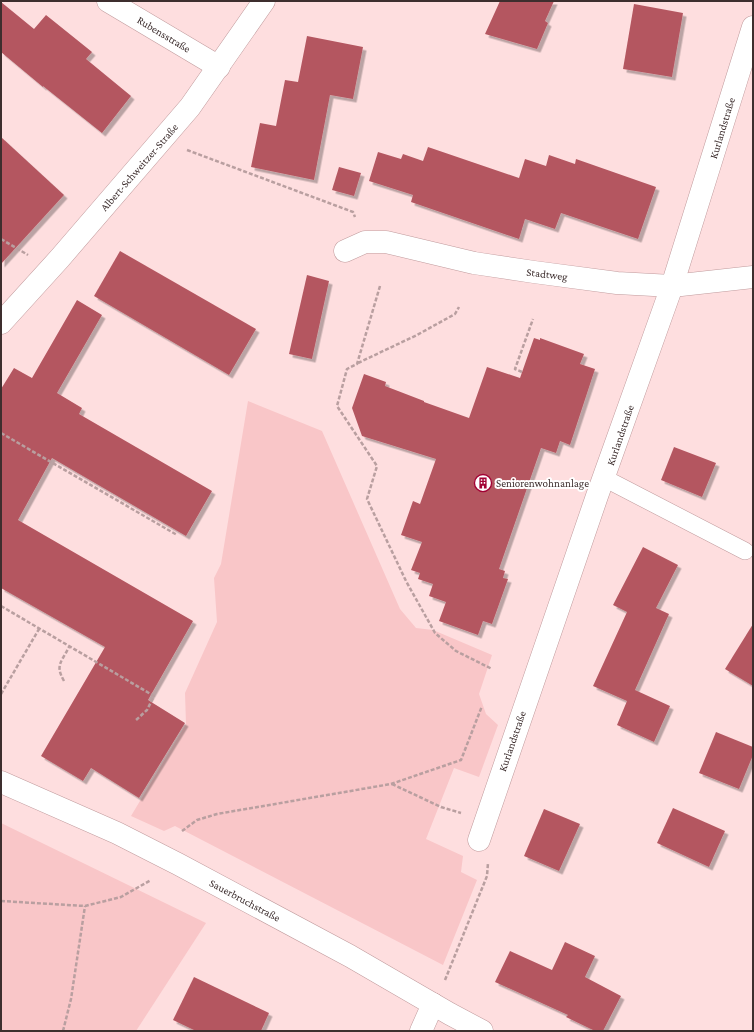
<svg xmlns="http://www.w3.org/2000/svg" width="754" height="1032" font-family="'Crimson Pro',serif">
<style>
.green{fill:#f9c6c8}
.building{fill:#b45761;filter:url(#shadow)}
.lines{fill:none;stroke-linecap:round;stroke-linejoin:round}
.service-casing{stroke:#c09b9d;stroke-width:18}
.minor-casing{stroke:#c09b9d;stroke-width:23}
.tertiary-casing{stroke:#c09b9d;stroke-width:23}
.path{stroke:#b99fa0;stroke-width:2.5;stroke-dasharray:4 2;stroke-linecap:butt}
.service{stroke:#fff;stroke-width:17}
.minor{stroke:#fff;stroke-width:22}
.tertiary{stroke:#fff;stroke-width:22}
.labels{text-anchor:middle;stroke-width:4;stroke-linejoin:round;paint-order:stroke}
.street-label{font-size:11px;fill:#3d2e2e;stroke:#fff}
.poi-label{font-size:11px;fill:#3d2e2e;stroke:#fff;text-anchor:start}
</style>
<defs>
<filter id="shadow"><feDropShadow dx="3.5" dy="3.5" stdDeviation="0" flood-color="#0004"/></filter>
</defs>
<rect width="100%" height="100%" fill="#fededf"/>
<g class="green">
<polygon points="248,401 322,431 400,609 416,628 433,630 492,655 479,694 486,714 498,725 479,777 454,768 426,839 463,856 461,872 477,880 443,965 175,826 164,831 131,816 186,724 185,693 217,622 214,578 221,564"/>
<polygon points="1,823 206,923 136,1031 1,1031"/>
</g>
<g class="building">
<polygon points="500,1 554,1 545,21 548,23 537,49 485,34"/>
<polygon points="1,2 34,29 46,15 92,52 86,59 131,96 102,133 43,86 43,87 1,52"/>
<polygon points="634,4 683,13 672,77 623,69"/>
<polygon points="307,36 363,47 353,99 330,95 314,180 251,167 260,123 276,126 285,80 298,82"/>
<polygon points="1,137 64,195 1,264"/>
<polygon points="428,147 519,178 525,159 546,166 549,155 575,164 576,159 656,187 638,239 561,213 555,229 525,219 519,239 411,202 413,195 369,181 378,152 401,159 403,154 423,161"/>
<polygon points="339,167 361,173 354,196 332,190"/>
<polygon points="120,251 256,329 229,375 94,296"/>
<polygon points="307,275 329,281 312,359 289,354"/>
<polygon points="77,300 102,315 57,393 82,408 79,414 212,491 186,536 52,458 18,520 193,621 148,700 185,723 139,798 91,768 83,781 41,756 105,647 1,588 1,389 14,368 32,378"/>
<polygon points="534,338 540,340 540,338 584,354 580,364 595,369 570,445 560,441 556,453 541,448 499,569 505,571 503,578 508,579 492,624 483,621 478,635 439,621 446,602 429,596 433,584 418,579 420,573 411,570 422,542 401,535 413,501 420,504 436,459 362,436 352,408 364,374 386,382 385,386 424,401 424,402 469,418 487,367 520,378"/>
<polygon points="674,447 716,463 702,497 661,480"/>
<polygon points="643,547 678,565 656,608 669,614 635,690 670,706 654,742 617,725 627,701 593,686 627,612 613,605"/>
<polygon points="753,624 753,686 725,669"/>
<polygon points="716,732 753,747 753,755 739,789 699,773"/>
<polygon points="673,808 725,831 709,867 657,843"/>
<polygon points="544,809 580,824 559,871 524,856"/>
<polygon points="565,942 595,956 585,977 621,996 603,1031 595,1031 566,1017 568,1015 495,982 510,951 552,970"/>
<polygon points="194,977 269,1013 261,1031 196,1031 173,1020"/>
</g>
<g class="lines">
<g class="service-casing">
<polyline id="service" points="604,478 745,551"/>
</g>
<g class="minor-casing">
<g id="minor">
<polyline points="108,1 219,67"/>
<polyline points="345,251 365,242 386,242 474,263 534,272 617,283 672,286 753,277"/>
<polyline points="1,323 60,258 190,107 264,1"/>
<polyline points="479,840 597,496 672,286 753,27"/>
<polyline points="421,1031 433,1004"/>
</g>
</g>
<g class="tertiary-casing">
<polyline id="tertiary" points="1,782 117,833 178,864 350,956 450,1014 482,1031"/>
</g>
<g class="path">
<polyline points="187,150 353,212 355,217"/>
<polyline points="1,239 28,255"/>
<polyline points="380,286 357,364 347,369 337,406 377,466 367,499 406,581 435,633 456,651 492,669"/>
<polyline points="358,363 417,335 455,314 459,307"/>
<polyline points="522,372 515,369 533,319"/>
<polyline points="1,433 177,535"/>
<polyline points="1,606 154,696 147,710 135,721"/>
<path d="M 64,681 C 55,665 61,663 69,647"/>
<polyline points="1,694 39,629"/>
<polyline points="392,784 441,807 461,813"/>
<polyline points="182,831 197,820 217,814 391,784 461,760 482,706"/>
<polyline points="1,901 85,906 121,897 151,880"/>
<polyline points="445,980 487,876 488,863"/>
<polyline points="63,1031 71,999 85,906"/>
</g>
<use href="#service" class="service"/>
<use href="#minor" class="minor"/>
<use href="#tertiary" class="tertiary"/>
</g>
<defs>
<g id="building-ring" transform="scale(0.9)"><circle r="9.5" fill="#fff" stroke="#a20234" stroke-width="1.5"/><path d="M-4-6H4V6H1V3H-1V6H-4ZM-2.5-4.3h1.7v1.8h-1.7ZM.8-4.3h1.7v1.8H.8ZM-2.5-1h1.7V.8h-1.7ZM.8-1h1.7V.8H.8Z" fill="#a20234"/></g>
</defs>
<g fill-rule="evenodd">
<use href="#building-ring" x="483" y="483"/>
</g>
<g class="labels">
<g class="street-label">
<text transform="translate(164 34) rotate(31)" y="4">Rubensstraße</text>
<text transform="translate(722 128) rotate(-73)" y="4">Kurlandstraße</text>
<text transform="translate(139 167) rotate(-49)" y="4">Albert-Schweitzer-Straße</text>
<text transform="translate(547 274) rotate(7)" y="4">Stadtweg</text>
<text transform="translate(620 435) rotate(-71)" y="4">Kurlandstraße</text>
<text transform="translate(512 741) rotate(-71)" y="4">Kurlandstraße</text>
<text transform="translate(245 900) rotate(28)" y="4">Sauerbruchstraße</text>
</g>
<g class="poi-label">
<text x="496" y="487">Seniorenwohnanlage</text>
</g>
</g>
<rect width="754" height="1032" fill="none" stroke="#3d2e2e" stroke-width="4"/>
</svg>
